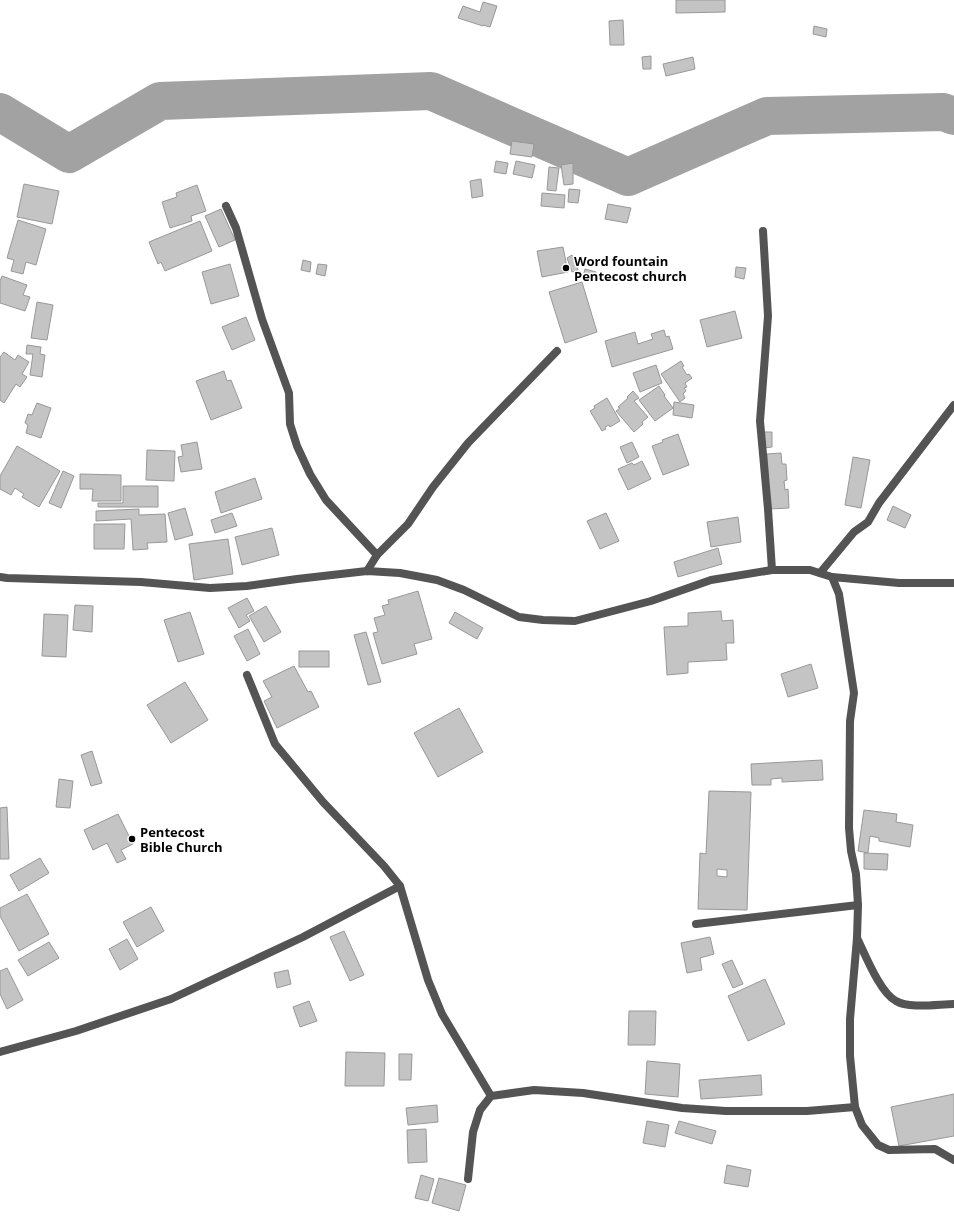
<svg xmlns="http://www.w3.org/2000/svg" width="954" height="1216" font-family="'Open Sans',sans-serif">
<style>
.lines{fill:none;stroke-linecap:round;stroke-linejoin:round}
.river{stroke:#a2a2a2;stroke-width:38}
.building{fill:#c4c4c4;stroke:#989898;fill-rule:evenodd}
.minor{stroke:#545454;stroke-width:8}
.poi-dot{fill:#000;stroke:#fff;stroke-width:1.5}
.labels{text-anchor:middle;stroke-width:3;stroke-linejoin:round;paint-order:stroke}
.poi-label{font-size:13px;font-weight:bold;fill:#000;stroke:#fff;text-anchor:start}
</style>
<rect width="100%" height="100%" fill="#fff"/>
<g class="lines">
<polyline class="river" points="0,112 69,154 160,101 431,91 628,177 767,116 943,112 954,116"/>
</g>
<g class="building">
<polygon points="676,0 725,0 725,12 676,13"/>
<polygon points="483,2 497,6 490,27 483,25 483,26 458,18 463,6 480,12"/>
<polygon points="623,20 624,45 610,45 609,21"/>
<polygon points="814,26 827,29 826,37 813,34"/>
<polygon points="651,56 651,69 643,69 642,57"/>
<polygon points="693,57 695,69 666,76 663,64"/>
<polygon points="512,141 534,144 532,157 510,154"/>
<polygon points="496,161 508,163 506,174 494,172"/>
<polygon points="516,161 535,165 532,178 513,174"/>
<polygon points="573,163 573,184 564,185 561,165"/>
<polygon points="549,167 559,168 556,191 547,190"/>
<polygon points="481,179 483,196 472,198 470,181"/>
<polygon points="24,184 59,191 52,224 17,217"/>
<polygon points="197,185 206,211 191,216 192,221 170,228 162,202 177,197 176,193"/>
<polygon points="569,189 580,190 578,203 568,202"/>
<polygon points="542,193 565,195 564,208 541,206"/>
<polygon points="608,204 631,208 627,223 605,219"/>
<polygon points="221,209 235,240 219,247 205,216"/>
<polygon points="18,220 46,229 36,265 26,262 23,274 11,271 14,260 7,258"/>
<polygon points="200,221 212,251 165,271 161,262 158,264 149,242"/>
<polygon points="563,247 568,272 542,277 537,251"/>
<polygon points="572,255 578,270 572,272 567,258"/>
<polygon points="303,260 311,262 310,272 301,270"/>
<polygon points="230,264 239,296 211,304 202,272"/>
<polygon points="318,264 327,265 325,276 316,274"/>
<polygon points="736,267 746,268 744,279 735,277"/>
<polygon points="585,269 596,272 593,280 583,277"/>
<polygon points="2,276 27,285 23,295 30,297 25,311 0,303 0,281"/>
<polygon points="582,282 597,332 565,343 549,292"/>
<polygon points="37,302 53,305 47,340 31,338"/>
<polygon points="735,311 742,338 707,347 700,320"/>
<polygon points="246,317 255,340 232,350 222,327"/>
<polygon points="664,330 666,337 669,336 673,349 612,367 605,341 635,332 638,344 653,339 651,334"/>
<polygon points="27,345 41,347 40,354 45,355 42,377 30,375 33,354 26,354"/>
<polygon points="4,352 15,360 18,355 29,362 22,374 27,377 20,387 16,384 4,403 0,400 0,357"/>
<polygon points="681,361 684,366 682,367 687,375 689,374 692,378 685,383 687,387 684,388 686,391 683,394 685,398 680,402 661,374"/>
<polygon points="656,365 662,383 640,392 633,373"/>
<polygon points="224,371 227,381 231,380 242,408 211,420 196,381"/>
<polygon points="659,386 665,395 664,396 673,408 655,421 639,400"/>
<polygon points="633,391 639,398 634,401 648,417 642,422 643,424 634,432 616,411 620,408 618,407 628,398 627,397"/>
<polygon points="607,398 620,421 610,427 609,425 605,427 606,429 602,431 590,411 595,408 594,406"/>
<polygon points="674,402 694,405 692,418 673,415"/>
<polygon points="37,403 51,408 41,438 26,433 28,425 25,423 28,414 32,415"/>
<polygon points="763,432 772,432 772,447 764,448"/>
<polygon points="678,434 689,465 663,475 652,446 663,442 662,440"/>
<polygon points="197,442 202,469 181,472 178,457 183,456 181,445"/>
<polygon points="632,442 639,457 627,463 620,447"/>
<polygon points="17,446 60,471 39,507 22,497 24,494 15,488 11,495 0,489 0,476"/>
<polygon points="147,450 175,451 174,481 146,480"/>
<polygon points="781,453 782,464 786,464 787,480 784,481 785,490 788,489 789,508 770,509 767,454"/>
<polygon points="853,457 870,460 861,508 845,505"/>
<polygon points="642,461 651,479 628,490 618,469 632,463 634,465"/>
<polygon points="63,471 74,476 61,508 49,503"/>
<polygon points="80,474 121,475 121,501 92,501 93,489 80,489"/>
<polygon points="255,478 262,499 221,513 215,492"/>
<polygon points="123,486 158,486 158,507 98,507 98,503 123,503"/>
<polygon points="893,506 911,515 905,528 887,520"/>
<polygon points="185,508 193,535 175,540 168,513"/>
<polygon points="139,509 139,515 165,514 167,542 147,543 148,549 133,550 131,519 96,521 96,511"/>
<polygon points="232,513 237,526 215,533 211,520"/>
<polygon points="606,513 619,541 600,549 587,521"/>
<polygon points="738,517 741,542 711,547 707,522"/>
<polygon points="94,524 125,524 124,549 94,549"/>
<polygon points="272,528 279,555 242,565 235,537"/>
<polygon points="228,539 233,574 194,580 189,544"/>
<polygon points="718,548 722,564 678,577 674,562"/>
<polygon points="418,591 432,639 414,644 417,654 382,664 373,633 378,632 374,618 385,615 382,606 389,604 388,600"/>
<polygon points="247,598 254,611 246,615 250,621 239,628 228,608"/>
<polygon points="75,605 93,606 92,632 73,630"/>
<polygon points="266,606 281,632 264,642 249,616"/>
<polygon points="721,611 722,621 733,620 734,643 726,643 727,660 688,662 688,673 667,675 664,627 688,626 688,613"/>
<polygon points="190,612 204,654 178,662 164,620"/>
<polygon points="455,612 483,628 477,639 449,623"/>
<polygon points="44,614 68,615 66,657 42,656"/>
<polygon points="248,629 260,654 247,661 234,636"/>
<polygon points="366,632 381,682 368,685 354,635"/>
<rect x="299" y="651" width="30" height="16"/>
<polygon points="811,664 818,688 788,697 781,674"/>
<polygon points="294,666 308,692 311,691 319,707 277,728 264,701 272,697 263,681"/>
<polygon points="185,682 208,720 171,743 147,705"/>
<polygon points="459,708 483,752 438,777 414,733"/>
<polygon points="92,751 102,783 91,786 81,755"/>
<polygon points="822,760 823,780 782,782 782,778 771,779 771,785 752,785 751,764"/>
<polygon points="59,779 73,781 70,808 56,807"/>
<path d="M 709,791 L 751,792 L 747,910 L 698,909 L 700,853 L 706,854 ZM 717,869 L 727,870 L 727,877 L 717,876 Z"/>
<polygon points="7,807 9,859 0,859 0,808"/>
<polygon points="864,810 897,814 896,822 913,825 910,847 879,841 879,838 870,836 868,853 858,851"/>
<polygon points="118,814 133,844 121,850 126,859 117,863 107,843 93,850 84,830"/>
<polygon points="864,853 888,854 887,870 864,869"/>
<polygon points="40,858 49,873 19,891 10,875"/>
<polygon points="27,894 49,934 19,951 0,916 0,908"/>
<polygon points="151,907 164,931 137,947 123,922"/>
<polygon points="344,931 364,975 350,981 330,937"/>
<polygon points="710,937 714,954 700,958 702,970 687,973 681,943"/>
<polygon points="127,939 138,959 120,970 109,949"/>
<polygon points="49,942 59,958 28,976 18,960"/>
<polygon points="732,960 743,984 733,988 722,964"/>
<polygon points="7,968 23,1000 7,1009 0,994 0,971"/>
<polygon points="288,970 291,984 277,988 274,973"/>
<polygon points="765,979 785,1024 748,1041 728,996"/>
<polygon points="309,1001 317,1021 300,1027 293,1007"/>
<polygon points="629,1011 656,1011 655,1045 628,1045"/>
<polygon points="346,1052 385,1053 384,1086 345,1086"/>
<polygon points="399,1054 412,1054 411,1080 399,1080"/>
<polygon points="647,1061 680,1064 678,1097 645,1094"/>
<polygon points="761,1075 762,1095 701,1099 699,1080"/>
<polygon points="954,1094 954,1136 899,1146 891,1107"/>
<polygon points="437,1105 438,1122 408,1125 406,1108"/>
<polygon points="647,1121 669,1125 665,1147 643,1143"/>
<polygon points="679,1121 716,1131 712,1144 675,1133"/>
<polygon points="426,1129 427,1162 408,1163 407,1130"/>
<polygon points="727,1165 751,1170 748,1187 724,1183"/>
<polygon points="421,1175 434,1179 428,1201 415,1198"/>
<polygon points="439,1178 466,1185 459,1211 432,1203"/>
</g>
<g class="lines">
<g class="minor">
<polyline points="226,206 236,228 262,319 289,393 290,424 297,446 310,474 326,500 377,555"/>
<polyline points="763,231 768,316 760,421 768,509 772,570"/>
<polyline points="367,571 377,555 408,524 433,487 468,443 557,351"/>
<polyline points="820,573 854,532 868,522 879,503 954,405"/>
<polyline points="0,577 7,578 141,582 210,588 247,586 297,579 367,571 400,573 437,580 464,590 519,617 543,620 575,621 651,601 711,580 772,570 810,570 832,577 839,594 854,693 850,721 849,828 851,851 856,874 858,905 857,938 850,1019 850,1056 855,1107 862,1125 878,1145 889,1150 935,1149 954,1160"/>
<polyline points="832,577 899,583 954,583"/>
<polyline points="247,675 275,744 323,802 384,866 400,886 428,980 442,1014 491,1096"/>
<polyline points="696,924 858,905"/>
<path d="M 857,938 C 865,954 880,993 896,1001 C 909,1009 939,1004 954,1004"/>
<polyline points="0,1052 76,1031 171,999 303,937 400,886"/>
<polyline points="468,1179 473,1132 480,1110 491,1096 534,1090 583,1093 682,1108 726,1111 807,1111 855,1107"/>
</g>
</g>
<g class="poi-dot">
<circle cx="566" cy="268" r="4"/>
<circle cx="132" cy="839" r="4"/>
</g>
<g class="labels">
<g class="poi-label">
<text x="574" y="266">Word fountain<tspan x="574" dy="15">Pentecost church</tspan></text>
<text x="140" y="837">Pentecost<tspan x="140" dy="15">Bible Church</tspan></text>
</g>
</g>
</svg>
